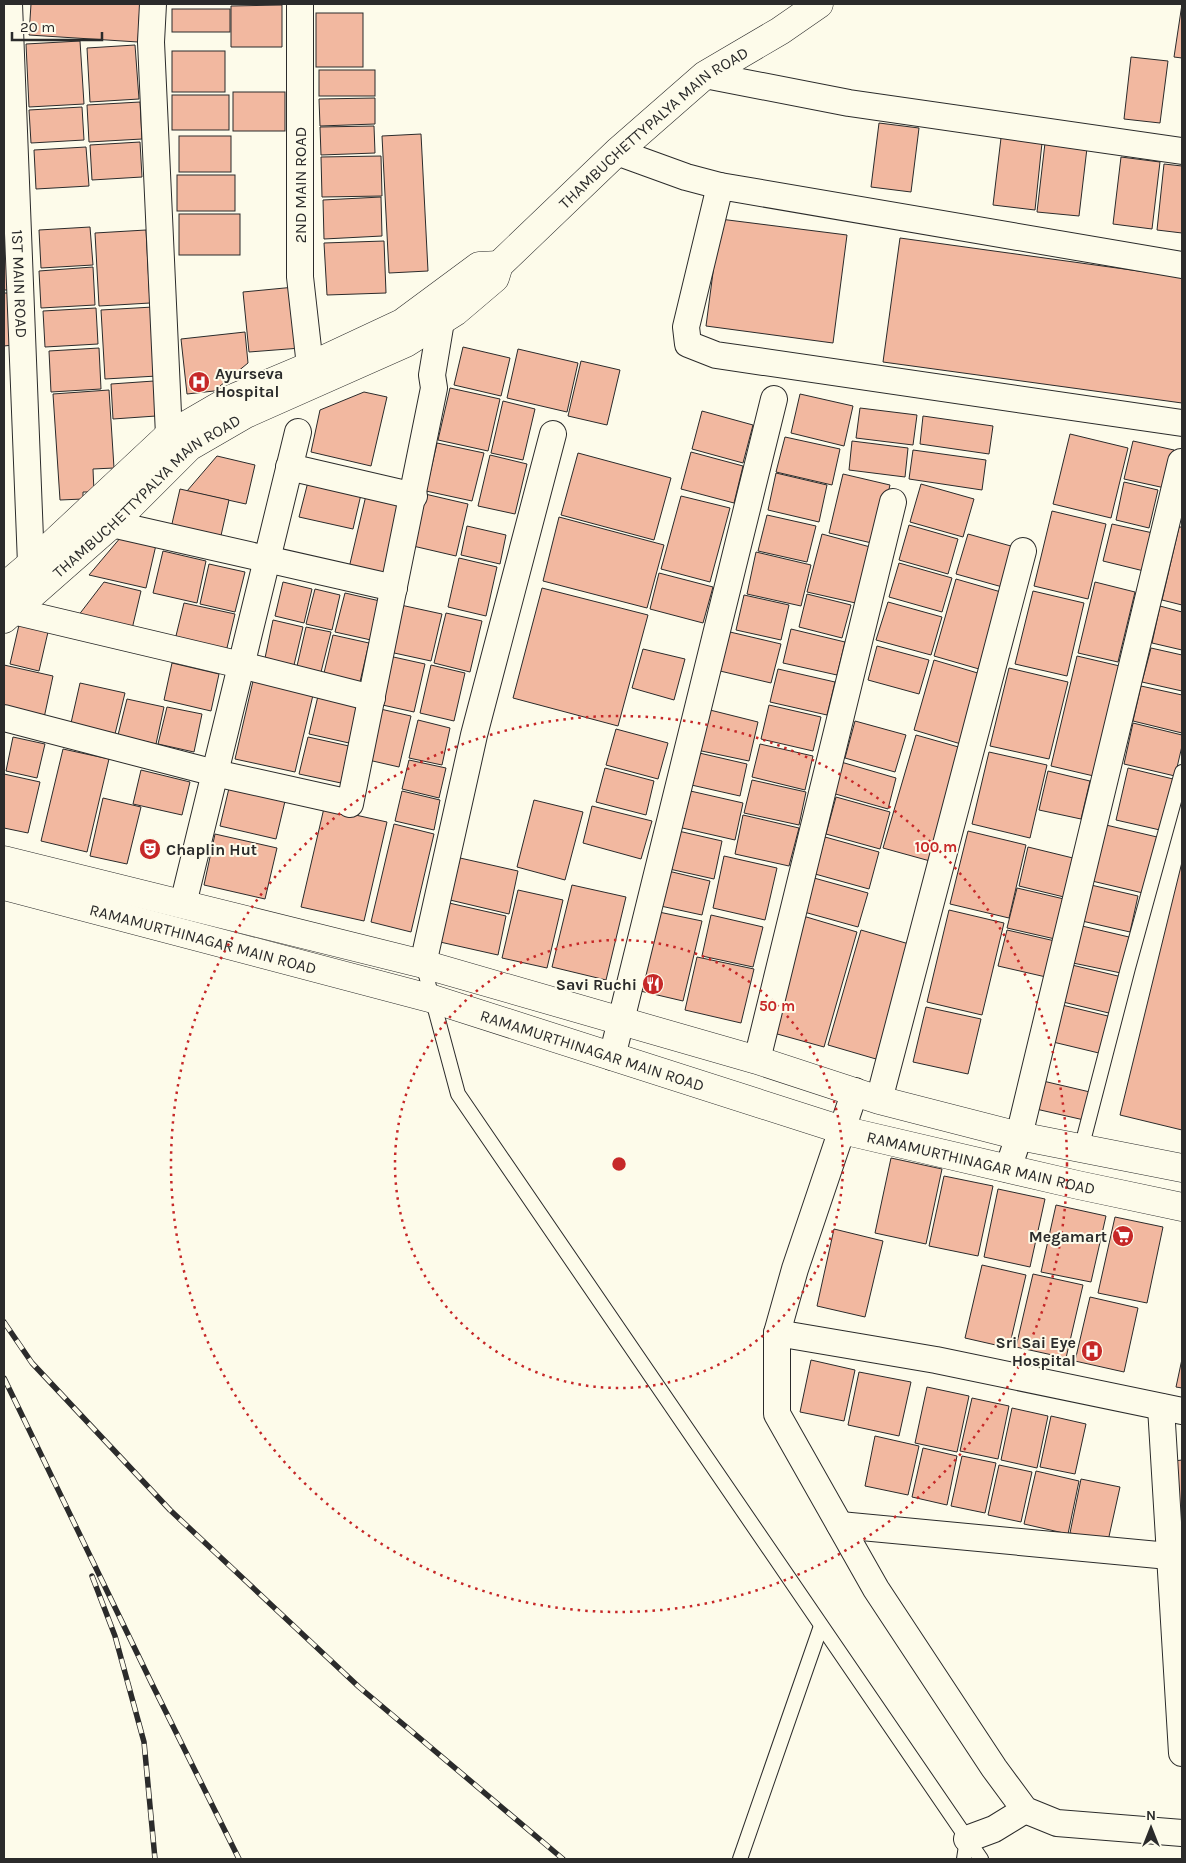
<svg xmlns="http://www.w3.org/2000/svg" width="1186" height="1863" font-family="Karla,sans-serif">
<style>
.building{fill:#f2b8a0;stroke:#2b2b2b}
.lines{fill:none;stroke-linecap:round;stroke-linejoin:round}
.lane-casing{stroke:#2b2b2b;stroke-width:16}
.street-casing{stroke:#2b2b2b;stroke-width:28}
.secondary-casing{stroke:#2b2b2b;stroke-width:29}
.lane{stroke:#fdfbea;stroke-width:14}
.street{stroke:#fdfbea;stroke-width:26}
.secondary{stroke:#fdfbea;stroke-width:28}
.rail-casing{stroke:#2b2b2b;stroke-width:5.5}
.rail{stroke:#fdfbea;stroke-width:4;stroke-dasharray:11;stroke-linecap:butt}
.ring{fill:none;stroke:#c62828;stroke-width:2.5;stroke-dasharray:2.5 5}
.labels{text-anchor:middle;stroke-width:4;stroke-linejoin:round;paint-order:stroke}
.street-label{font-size:16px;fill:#2b2b2b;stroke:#fdfbea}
.poi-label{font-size:16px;font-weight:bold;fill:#2b2b2b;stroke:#fdfbea;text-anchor:end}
.centre{fill:#c62828;stroke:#fdfbea;stroke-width:2.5}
.ring-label{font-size:15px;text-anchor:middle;font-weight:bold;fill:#c62828;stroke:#fdfbea;stroke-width:4;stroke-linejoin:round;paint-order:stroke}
</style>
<rect width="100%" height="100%" fill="#fdfbea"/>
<g class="building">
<polygon points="31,4 140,4 138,42 29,35"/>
<polygon points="1182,4 1182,58 1174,57"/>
<polygon points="282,5 282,47 231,47 231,6"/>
<rect x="172" y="9" width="58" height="23"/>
<rect x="316" y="13" width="47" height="54"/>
<polygon points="80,41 84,104 29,107 26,44"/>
<polygon points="135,45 139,99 90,102 87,48"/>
<rect x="172" y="51" width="53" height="41"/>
<polygon points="1131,57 1168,61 1160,123 1124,119"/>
<rect x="319" y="70" width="56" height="26"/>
<rect x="233" y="92" width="52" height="39"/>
<rect x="172" y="95" width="57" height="35"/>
<polygon points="375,98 375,124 320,126 319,99"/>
<polygon points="140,102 142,139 89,142 87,105"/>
<polygon points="82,107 84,140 31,143 29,110"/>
<polygon points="879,123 919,128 911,192 871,187"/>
<polygon points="374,126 375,153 321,155 320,127"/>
<polygon points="421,134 428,271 389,273 382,136"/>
<rect x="179" y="136" width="52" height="36"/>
<polygon points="1001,138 1042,143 1035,210 993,205"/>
<polygon points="140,142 142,177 92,180 90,145"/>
<polygon points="1045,143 1087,148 1079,216 1037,212"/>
<polygon points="86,147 89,186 36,189 34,150"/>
<polygon points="381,156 382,196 322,197 321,157"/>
<polygon points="1121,157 1160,162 1152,229 1113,224"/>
<polygon points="1164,164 1182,166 1182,233 1157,230"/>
<rect x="177" y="175" width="58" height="36"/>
<polygon points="381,197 382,236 324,239 323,200"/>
<rect x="179" y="214" width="61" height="41"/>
<polygon points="720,219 847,235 833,343 706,326"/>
<polygon points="90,227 93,265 41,268 39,230"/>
<polygon points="146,230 150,303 99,306 95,233"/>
<polygon points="900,238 1182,277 1182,403 883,362"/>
<polygon points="384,241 386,293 327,295 324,243"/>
<polygon points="4,250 7,250 9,290 4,290"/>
<polygon points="93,267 95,305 41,308 39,271"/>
<polygon points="295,287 301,348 249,352 243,292"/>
<polygon points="4,293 10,293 13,345 4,346"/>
<polygon points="153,307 157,376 105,379 101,310"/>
<polygon points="96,308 98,344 45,347 43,311"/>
<polygon points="245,332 248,363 214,391 187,394 181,339"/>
<polygon points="463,347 510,358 501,396 454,385"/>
<polygon points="99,348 101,389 51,392 49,351"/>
<polygon points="518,349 578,363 567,412 507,398"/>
<polygon points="581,361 620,370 607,425 568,416"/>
<polygon points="154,381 156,416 113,419 111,384"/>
<polygon points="450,388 500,399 488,451 438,440"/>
<polygon points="109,390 114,468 93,469 94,492 83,492 83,499 60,500 53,394"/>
<polygon points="364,392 387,397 371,466 311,452 320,410"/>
<polygon points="800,394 853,406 844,446 791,433"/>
<polygon points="503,401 535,409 523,460 491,453"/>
<polygon points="860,408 917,415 913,445 856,438"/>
<polygon points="702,411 753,425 743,463 692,449"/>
<polygon points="923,416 993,426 989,454 920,444"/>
<polygon points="1070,434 1128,448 1111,518 1053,504"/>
<polygon points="785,437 840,449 832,485 776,472"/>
<polygon points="852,441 908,448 905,477 849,470"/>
<polygon points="1133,441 1174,450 1165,488 1124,479"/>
<polygon points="437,443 484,453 472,501 426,491"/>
<polygon points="913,450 986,460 982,490 909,479"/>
<polygon points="691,452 743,466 734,503 681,489"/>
<polygon points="578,453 671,478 654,540 561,515"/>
<polygon points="490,455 527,464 515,514 478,506"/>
<polygon points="217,456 255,465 246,504 187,491"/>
<polygon points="776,473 827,485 819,522 768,510"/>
<polygon points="843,474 890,485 876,544 829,533"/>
<polygon points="309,478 362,490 353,529 299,517"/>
<polygon points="1124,482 1158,490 1149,528 1116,520"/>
<polygon points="921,484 974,499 963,537 910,522"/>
<polygon points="180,489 229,500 220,540 171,528"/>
<polygon points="367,491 408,500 390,578 349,568"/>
<polygon points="425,494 468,504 456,556 413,546"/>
<polygon points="681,496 730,508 710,582 661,569"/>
<polygon points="1052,511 1106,524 1088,599 1034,586"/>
<polygon points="767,515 816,526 807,562 758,551"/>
<polygon points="559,517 664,545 647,608 543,581"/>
<polygon points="1112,524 1153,533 1144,571 1103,561"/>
<polygon points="909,525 958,539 948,574 899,560"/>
<polygon points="467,526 506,535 500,564 461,555"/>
<polygon points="1179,527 1182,527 1182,605 1162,600"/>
<polygon points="822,534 874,548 860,604 807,592"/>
<polygon points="968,534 1018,548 1006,588 956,574"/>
<polygon points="121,537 156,545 146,588 89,575"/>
<polygon points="163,551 206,561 197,603 153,593"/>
<polygon points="756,552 811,565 801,606 747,594"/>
<polygon points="459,558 497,567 486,616 448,607"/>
<polygon points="899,563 952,578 942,612 889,597"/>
<polygon points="209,564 245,572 235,612 200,604"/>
<polygon points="659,573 713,587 703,623 650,609"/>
<polygon points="956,579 1001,592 979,669 934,656"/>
<polygon points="104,582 141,591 132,629 78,616"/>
<polygon points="283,582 312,589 304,623 275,616"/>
<polygon points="1095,582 1135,592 1118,662 1078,653"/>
<polygon points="542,588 648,615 618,726 513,698"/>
<polygon points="315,589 340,595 332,630 306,624"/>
<polygon points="1033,591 1084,603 1067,676 1015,664"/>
<polygon points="345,593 380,601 371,640 335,632"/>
<polygon points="807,594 851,605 842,638 799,627"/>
<polygon points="744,595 789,605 781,640 736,630"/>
<polygon points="888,602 942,617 931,655 876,640"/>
<polygon points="184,603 235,614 226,652 175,640"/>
<polygon points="396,604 442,614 431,661 385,651"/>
<polygon points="1160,606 1182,612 1182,650 1152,643"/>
<polygon points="446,613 482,621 470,672 434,663"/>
<polygon points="273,620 303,627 294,665 265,658"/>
<polygon points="19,625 48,632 39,671 10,664"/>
<polygon points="306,627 331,632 321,672 297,666"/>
<polygon points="791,629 845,642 837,675 783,663"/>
<polygon points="730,632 781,644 771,683 720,671"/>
<polygon points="333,635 369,643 360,682 324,673"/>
<polygon points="877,646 929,660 919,694 868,680"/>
<polygon points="1151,648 1182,655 1182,691 1142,682"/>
<polygon points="643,649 685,659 674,700 632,688"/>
<polygon points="389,656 425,664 414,712 378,704"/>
<polygon points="1077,656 1124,667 1098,777 1051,766"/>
<polygon points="934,660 981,674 961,744 914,730"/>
<polygon points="172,663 219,674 211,711 164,700"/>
<polygon points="4,665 53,676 44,718 4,708"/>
<polygon points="431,665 465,673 454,721 420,713"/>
<polygon points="1009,668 1068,682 1049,759 990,746"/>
<polygon points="778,669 835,682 827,715 770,702"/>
<polygon points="253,681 313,695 295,772 235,759"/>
<polygon points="80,683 125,693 115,734 71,723"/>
<polygon points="1141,686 1182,695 1182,733 1133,721"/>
<polygon points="318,696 358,705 349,743 309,734"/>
<polygon points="127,699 164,707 156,744 118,735"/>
<polygon points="769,705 821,717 813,751 761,739"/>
<polygon points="167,707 202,714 194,752 158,744"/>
<polygon points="376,708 411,716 399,767 364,759"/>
<polygon points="706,709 758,722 749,761 697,750"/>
<polygon points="418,720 450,728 442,765 409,758"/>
<polygon points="855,721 906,735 895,772 845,758"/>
<polygon points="1133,723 1182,735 1182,746 1175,776 1124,764"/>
<polygon points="616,729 668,743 658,779 606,765"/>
<polygon points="916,735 962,748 930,861 883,848"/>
<polygon points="13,737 45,744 37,778 6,771"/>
<polygon points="308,737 349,746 341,783 299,774"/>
<polygon points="760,744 813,756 805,790 752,777"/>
<polygon points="63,749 109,759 87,852 41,841"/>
<polygon points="695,752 747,764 740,796 687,784"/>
<polygon points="989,752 1047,765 1030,838 972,824"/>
<polygon points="409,760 446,768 439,798 402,789"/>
<polygon points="841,762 896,778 888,809 832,793"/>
<polygon points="605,768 654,781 646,815 596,802"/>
<polygon points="1128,768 1173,779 1160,830 1116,820"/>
<polygon points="141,770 190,782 182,815 133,804"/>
<polygon points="1048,771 1090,781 1081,819 1039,810"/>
<polygon points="4,774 40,782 28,833 4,828"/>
<polygon points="752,780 806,792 799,825 744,813"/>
<polygon points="230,784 286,797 276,839 220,826"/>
<polygon points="686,790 743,803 735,840 678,827"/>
<polygon points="402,791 440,800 434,830 395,821"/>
<polygon points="836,797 890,812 880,849 826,834"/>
<polygon points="103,798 141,807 127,864 90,856"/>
<polygon points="534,800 583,812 565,880 517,867"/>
<polygon points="592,806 652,821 641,859 583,843"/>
<polygon points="324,808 387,822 364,921 301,907"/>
<polygon points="743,815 799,828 789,866 735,854"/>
<polygon points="394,824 434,834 411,932 371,922"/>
<polygon points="1106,825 1157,837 1143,893 1092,881"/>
<polygon points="674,830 722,841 714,879 665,868"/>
<polygon points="968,831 1026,845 1009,918 950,904"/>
<polygon points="215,834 277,848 265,899 204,885"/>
<polygon points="825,837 879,852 869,889 815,874"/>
<polygon points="1028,847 1077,859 1068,898 1019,886"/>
<polygon points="724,856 777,868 765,920 713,908"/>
<polygon points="460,858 518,871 509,914 450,900"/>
<polygon points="1182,862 1182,1130 1120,1115"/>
<polygon points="664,870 710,881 702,915 656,905"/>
<polygon points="814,878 868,893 858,927 804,912"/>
<polygon points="572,885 626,897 606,980 552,967"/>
<polygon points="1091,885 1138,896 1130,932 1082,921"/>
<polygon points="1017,888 1064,899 1055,939 1007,928"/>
<polygon points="518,890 563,900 547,968 502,958"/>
<polygon points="449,903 506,916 498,955 440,942"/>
<polygon points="949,910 1004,923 982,1015 927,1002"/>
<polygon points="654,911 702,921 683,1001 636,990"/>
<polygon points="711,915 763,927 753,967 702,956"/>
<polygon points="803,916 857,932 824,1047 770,1032"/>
<polygon points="1082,926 1129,937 1121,973 1073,963"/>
<polygon points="861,930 909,944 876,1059 828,1045"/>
<polygon points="1007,930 1055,941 1046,977 998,966"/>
<polygon points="697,957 754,969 741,1023 685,1010"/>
<polygon points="1072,965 1122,977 1113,1014 1063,1002"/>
<polygon points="1062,1005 1112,1017 1103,1054 1053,1042"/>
<polygon points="926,1007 981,1019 968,1074 913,1062"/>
<polygon points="1043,1081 1090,1092 1084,1120 1036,1109"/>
<polygon points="891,1158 942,1169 926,1244 875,1233"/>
<polygon points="944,1176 993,1186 978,1256 929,1246"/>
<polygon points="998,1189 1045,1199 1030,1267 984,1257"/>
<polygon points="1056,1205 1106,1216 1091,1282 1041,1272"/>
<polygon points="1115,1217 1163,1227 1147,1303 1098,1293"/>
<polygon points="834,1229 883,1241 865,1317 817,1306"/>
<polygon points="982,1265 1026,1275 1009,1348 965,1338"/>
<polygon points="1033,1274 1083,1285 1066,1358 1016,1347"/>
<polygon points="1090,1297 1138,1308 1124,1372 1075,1361"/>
<polygon points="1182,1359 1182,1388 1176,1387"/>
<polygon points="811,1360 855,1370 844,1421 800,1412"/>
<polygon points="859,1372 911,1382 899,1436 848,1425"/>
<polygon points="927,1387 969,1396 957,1452 915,1443"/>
<polygon points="972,1398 1009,1406 998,1459 960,1451"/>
<polygon points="1012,1408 1048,1416 1037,1468 1001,1460"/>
<polygon points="1051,1416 1086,1424 1075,1474 1040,1467"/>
<polygon points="875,1436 919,1446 908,1495 865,1486"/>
<polygon points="923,1448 957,1456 947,1505 912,1497"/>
<polygon points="962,1456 996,1463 985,1513 951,1506"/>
<polygon points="1182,1460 1182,1509 1177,1509 1174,1461"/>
<polygon points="999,1465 1032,1472 1021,1522 988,1515"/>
<polygon points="1036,1471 1079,1481 1068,1534 1024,1524"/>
<polygon points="1081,1479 1120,1487 1108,1541 1070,1533"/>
</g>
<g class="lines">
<g class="lane-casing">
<g id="lane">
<polyline points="423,964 458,1094 981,1859"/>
<polyline points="1081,1149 1128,968 1182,772"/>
<polyline points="740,1859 821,1626"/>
<polyline points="964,1859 967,1839"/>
</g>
</g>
<g class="street-casing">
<g id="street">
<path id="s1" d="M 9,4 L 31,564"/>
<polyline points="153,4 151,42 169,435"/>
<polyline points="300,4 300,277 310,366"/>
<polyline points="705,75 849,103 1182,151"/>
<polyline points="617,152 686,177 720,186"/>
<polyline points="1182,265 720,186 686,327 688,344 716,355 1182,423"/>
<polyline points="289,467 414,496"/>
<polyline points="112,524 394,588"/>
<polyline points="13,611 241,665 372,698"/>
<polyline points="4,718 215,773 341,801"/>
<polyline points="350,804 434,388 432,375 441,321"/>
<polyline points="183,904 298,432"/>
<polyline points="423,964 474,735 553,434"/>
<polyline points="612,1057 774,399"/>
<polyline points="757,1060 893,502"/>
<polyline points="855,1091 795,1269 777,1333 777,1414 876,1589 994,1768 1025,1810 1057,1823 1182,1833"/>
<polyline points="879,1100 1023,551"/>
<polyline points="1008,1169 1019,1136 1181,462"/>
<polyline points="777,1333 936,1360 1182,1411"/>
<polyline points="1161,1407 1182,1753"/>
<polyline points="840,1525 1169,1556"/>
<polyline points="967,1839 994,1829 1025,1810"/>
</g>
</g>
<g class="secondary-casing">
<g id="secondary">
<polyline points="4,587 31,564 169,435 231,399 310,366 402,323 479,266 499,265"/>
<path id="s2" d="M 4,619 L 112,524 L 189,447 L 246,414 L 406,343 L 455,312 L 495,278 L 499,265 L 617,152 L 705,75 L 780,31 L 819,4"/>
<polyline points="4,860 423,964 757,1060 879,1100 1019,1136 1182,1168"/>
<path id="s3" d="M 4,886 L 433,999 L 842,1130 L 1078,1185 L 1182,1207"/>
</g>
</g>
<use href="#lane" class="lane"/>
<use href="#street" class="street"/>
<use href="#secondary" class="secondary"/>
<g class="rail-casing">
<g id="rail">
<polyline points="4,1322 32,1363 170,1510 359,1687 563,1859"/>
<polyline points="4,1378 153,1686 239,1859"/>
<polyline points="92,1576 115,1636 144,1742 155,1859"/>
</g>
</g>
<use href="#rail" class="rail"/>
</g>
<g class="ring">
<circle cx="619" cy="1164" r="224"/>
<circle cx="619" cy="1164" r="448"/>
</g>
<defs>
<g id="hospital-disc" transform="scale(1.125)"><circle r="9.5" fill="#c62828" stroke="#fdfbea"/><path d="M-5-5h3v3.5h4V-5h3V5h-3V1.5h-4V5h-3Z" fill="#fff"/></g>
<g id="theatre-disc" transform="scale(1.125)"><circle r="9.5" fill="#c62828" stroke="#fdfbea"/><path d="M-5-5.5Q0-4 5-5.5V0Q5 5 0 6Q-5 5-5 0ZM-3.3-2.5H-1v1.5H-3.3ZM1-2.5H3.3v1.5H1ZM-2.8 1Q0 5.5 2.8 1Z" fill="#fff"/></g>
<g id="restaurant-disc" transform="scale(1.125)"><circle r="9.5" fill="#c62828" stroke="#fdfbea"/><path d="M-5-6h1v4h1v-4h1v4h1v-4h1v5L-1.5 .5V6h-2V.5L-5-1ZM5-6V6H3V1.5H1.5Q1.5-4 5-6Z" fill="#fff"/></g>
<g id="supermarket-disc" transform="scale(1.125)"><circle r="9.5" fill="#c62828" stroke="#fdfbea"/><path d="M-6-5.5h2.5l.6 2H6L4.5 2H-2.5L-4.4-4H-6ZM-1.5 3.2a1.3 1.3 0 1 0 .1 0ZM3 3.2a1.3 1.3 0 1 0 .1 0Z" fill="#fff"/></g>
</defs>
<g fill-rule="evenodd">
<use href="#hospital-disc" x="199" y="382"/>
<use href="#theatre-disc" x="150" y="849"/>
<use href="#restaurant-disc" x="653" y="984"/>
<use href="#supermarket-disc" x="1123" y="1236"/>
<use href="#hospital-disc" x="1092" y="1351"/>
</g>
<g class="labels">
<g class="street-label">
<text dy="6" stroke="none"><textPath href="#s2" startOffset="825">THAMBUCHETTYPALYA MAIN ROAD</textPath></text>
<text transform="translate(300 185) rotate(-90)" y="6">2ND MAIN ROAD</text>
<text dy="6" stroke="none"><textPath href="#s1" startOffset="280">1ST MAIN ROAD</textPath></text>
<text dy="6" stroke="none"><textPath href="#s2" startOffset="189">THAMBUCHETTYPALYA MAIN ROAD</textPath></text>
<text dy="6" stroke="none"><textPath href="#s3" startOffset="206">RAMAMURTHINAGAR MAIN ROAD</textPath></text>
<text dy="6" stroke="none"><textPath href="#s3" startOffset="611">RAMAMURTHINAGAR MAIN ROAD</textPath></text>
<text dy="6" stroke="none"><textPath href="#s3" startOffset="1016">RAMAMURTHINAGAR MAIN ROAD</textPath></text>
</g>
<g class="poi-label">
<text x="215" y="379" text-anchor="start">Ayurseva<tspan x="215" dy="18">Hospital</tspan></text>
<text x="166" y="855" text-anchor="start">Chaplin Hut</text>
<text x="637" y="990">Savi Ruchi</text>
<text x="1107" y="1242">Megamart</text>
<text x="1076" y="1348">Sri Sai Eye<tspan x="1076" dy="18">Hospital</tspan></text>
</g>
</g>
<circle cx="619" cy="1164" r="8" class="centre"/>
<g class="ring-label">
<text x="936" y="852">100 m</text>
<text x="777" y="1011">50 m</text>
</g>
<rect width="1186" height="1863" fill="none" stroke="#2b2b2b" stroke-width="10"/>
<g transform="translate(1151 1828)" stroke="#fdfbea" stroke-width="4" paint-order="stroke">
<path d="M0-4L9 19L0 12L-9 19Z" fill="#2b2b2b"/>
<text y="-8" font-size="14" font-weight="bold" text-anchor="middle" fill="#2b2b2b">N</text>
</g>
<path d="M12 32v8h90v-8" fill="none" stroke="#2b2b2b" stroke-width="2.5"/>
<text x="20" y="32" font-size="15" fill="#2b2b2b" stroke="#fdfbea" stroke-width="4" paint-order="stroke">20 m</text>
</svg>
